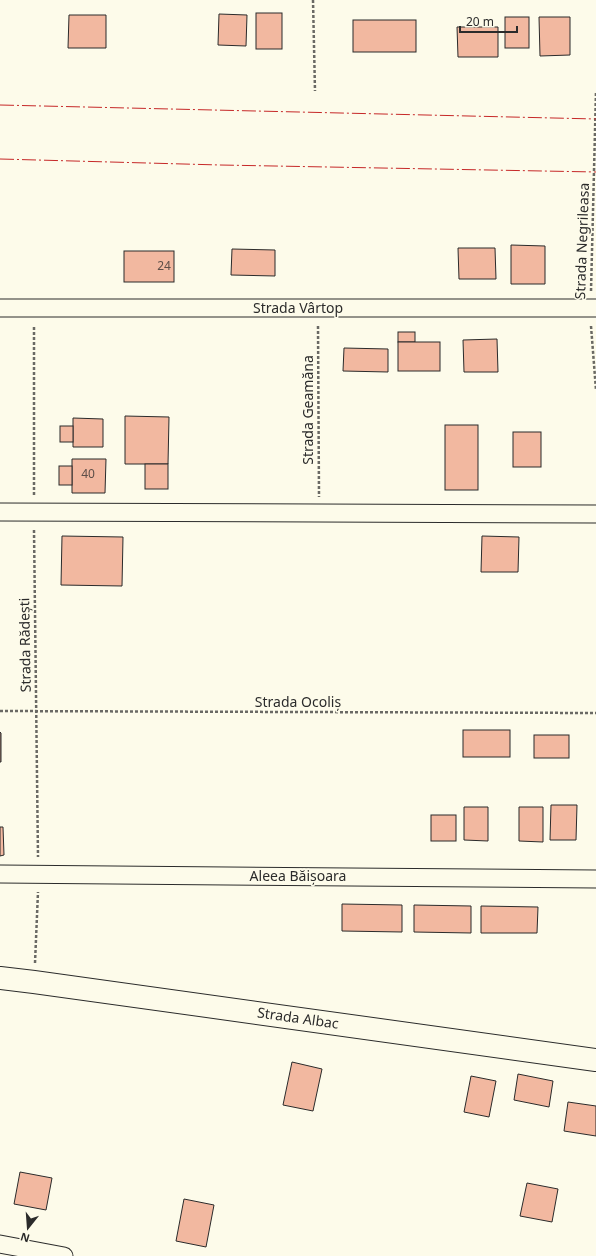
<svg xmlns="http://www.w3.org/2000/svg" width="596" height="1256" font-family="'Noto Sans',sans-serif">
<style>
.building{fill:#f2b8a0;stroke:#2b2b2b}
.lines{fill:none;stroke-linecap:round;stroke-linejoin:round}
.street-casing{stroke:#2b2b2b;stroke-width:19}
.secondary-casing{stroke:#2b2b2b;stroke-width:24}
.path{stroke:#6a6964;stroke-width:2.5;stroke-dasharray:3 2;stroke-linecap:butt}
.street{stroke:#fdfbea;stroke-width:17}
.secondary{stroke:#fdfbea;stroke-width:22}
.power{stroke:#c62828;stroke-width:1;stroke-dasharray:14 3 2 3;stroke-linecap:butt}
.labels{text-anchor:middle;stroke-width:3;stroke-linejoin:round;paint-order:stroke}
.number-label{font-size:12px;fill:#5d4e48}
.street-label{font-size:14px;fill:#2b2b2b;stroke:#fdfbea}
</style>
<rect width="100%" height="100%" fill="#fdfbea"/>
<g class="building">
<rect x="256" y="13" width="26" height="36"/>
<polygon points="219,14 247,15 246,46 218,45"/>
<polygon points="69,15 106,15 106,48 68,48"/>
<rect x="505" y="17" width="24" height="31"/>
<polygon points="539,17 570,17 570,55 540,56"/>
<rect x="353" y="20" width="63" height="32"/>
<polygon points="457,27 498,27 498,57 458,57"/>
<polygon points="511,245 545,246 545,284 511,284"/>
<polygon points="458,248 495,248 496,279 459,279"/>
<polygon points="232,249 275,250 275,276 231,275"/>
<rect x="124" y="251" width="50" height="31"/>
<rect x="398" y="332" width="17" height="10"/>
<polygon points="497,339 498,372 464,372 463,340"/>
<rect x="398" y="342" width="42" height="29"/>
<polygon points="344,348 388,349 388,372 343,371"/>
<polygon points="125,416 169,417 168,464 125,464"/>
<polygon points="73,418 103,419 103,447 73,447"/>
<rect x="445" y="425" width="33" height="65"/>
<rect x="60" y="426" width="13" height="16"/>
<rect x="513" y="432" width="28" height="35"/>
<polygon points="72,459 106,459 105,493 72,493"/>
<rect x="145" y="464" width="23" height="25"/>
<rect x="59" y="466" width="13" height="19"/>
<polygon points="62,536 123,537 122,586 61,585"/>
<polygon points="482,536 519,537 518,572 481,572"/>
<rect x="463" y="730" width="47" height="27"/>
<polygon points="0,732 1,733 1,762 0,762"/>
<rect x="534" y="735" width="35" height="23"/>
<polygon points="551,805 577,805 576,840 550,840"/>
<polygon points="464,807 488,807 488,841 464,840"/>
<polygon points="519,807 543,807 543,842 519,841"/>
<rect x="431" y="815" width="25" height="26"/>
<polygon points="0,827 3,827 4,855 0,856"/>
<polygon points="342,904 402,905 402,932 342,931"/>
<polygon points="414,905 471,906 471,933 414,932"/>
<polygon points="481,906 538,907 537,933 481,933"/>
<polygon points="292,1062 322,1069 313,1111 283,1105"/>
<polygon points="518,1074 553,1081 549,1107 514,1100"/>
<polygon points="471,1076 496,1081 489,1117 464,1112"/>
<polygon points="568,1102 596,1106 596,1136 564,1131"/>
<polygon points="20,1172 52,1178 46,1210 14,1204"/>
<polygon points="527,1183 558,1189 552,1222 520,1216"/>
<polygon points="184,1199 214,1205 206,1247 176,1241"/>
</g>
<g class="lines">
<g class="street-casing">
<g id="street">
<polyline points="0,308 596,308"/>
<polyline points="0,512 596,514"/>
<polyline points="0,874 596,879"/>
<polyline points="0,1244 64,1256"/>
</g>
</g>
<g class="secondary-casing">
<polyline id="secondary" points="0,978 34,982 596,1060"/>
</g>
<g class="path">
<polyline points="313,0 315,91"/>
<polyline points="591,291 596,91"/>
<polyline points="318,326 319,497"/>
<polyline points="591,326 596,390"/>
<polyline points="34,495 34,326"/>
<polyline points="34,530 38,857"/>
<polyline points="0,711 596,713"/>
<polyline points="35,963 38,892"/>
</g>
<use href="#street" class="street"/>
<use href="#secondary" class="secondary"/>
<g class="power">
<polyline points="0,105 596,119"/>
<polyline points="0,159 220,165 596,172"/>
</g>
</g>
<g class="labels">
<g class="number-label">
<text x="164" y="270">24</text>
<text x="88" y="478">40</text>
</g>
<g class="street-label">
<text transform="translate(582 241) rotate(-88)" y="5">Strada Negrileasa</text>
<text x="298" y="313">Strada Vârtop</text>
<text transform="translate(308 410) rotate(-90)" y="5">Strada Geamăna</text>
<text transform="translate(25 645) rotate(-91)" y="5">Strada Rădești</text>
<text x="298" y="707">Strada Ocoliș</text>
<text x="298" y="881">Aleea Băișoara</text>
<text transform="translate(298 1018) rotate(8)" y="5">Strada Albac</text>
</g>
</g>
<g transform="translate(28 1228) rotate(197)" stroke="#fdfbea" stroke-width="3" paint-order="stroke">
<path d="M0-3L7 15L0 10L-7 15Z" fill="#2b2b2b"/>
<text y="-6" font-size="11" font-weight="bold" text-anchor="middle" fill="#2b2b2b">N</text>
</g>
<path d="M460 26v6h57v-6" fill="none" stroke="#2b2b2b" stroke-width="2"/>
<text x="466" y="26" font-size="12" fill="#2b2b2b" stroke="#fdfbea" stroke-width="3" paint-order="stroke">20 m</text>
</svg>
